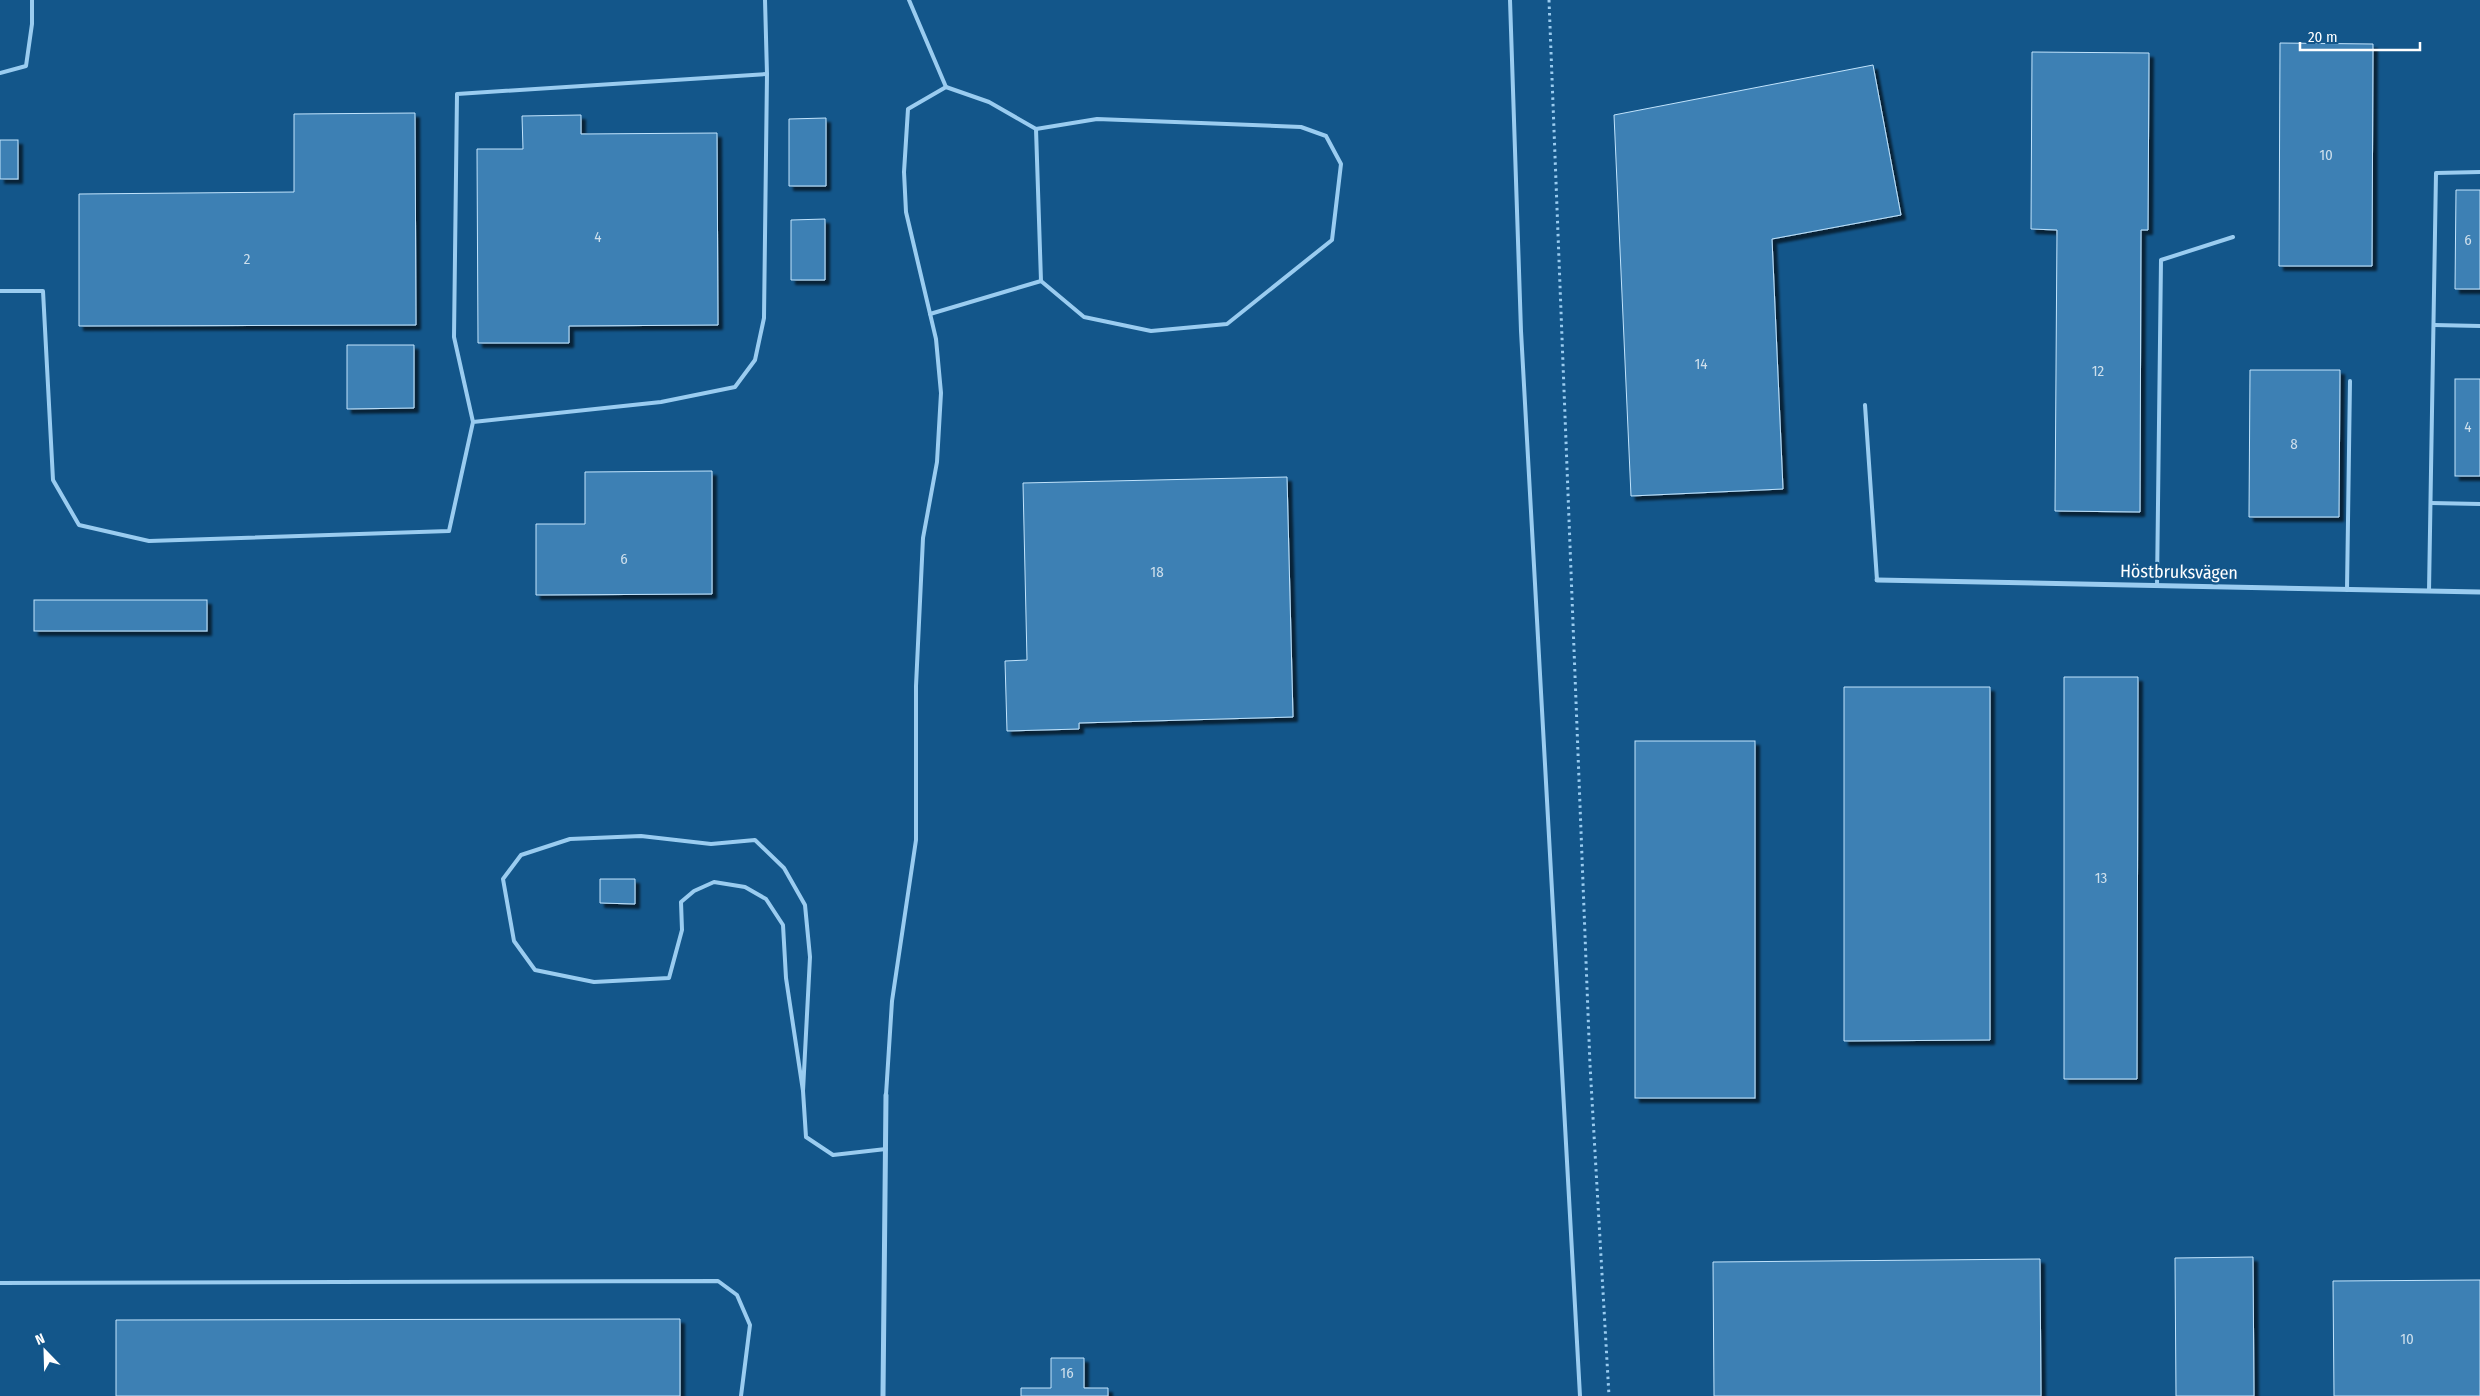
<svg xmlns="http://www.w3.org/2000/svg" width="2480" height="1396" font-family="'Fira Sans Condensed',sans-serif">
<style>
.building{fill:#3c80b4;stroke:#c1e3fc;filter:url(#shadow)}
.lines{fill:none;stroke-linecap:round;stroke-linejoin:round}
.path{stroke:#9accf0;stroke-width:3;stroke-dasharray:2.5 4;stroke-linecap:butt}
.lane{stroke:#9accf0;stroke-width:4}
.street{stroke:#9accf0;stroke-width:5}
.labels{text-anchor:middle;stroke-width:4.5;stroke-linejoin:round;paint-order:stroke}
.number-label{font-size:15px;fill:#cedfec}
.street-label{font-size:18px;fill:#fff;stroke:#13568a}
</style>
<defs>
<filter id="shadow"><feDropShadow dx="4.5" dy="4.5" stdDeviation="1" flood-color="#0009"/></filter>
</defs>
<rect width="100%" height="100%" fill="#13568a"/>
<g class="building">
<polygon points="2280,43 2373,44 2372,266 2279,266"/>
<polygon points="2032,52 2149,53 2148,230 2141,230 2140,512 2055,511 2057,230 2031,229"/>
<polygon points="1873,65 1901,215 1772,239 1783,489 1631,496 1614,115"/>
<polygon points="415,113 416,325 79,326 79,194 294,192 294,114"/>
<polygon points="581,115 581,134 717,133 718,325 569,326 569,343 478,343 477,149 523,149 522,116"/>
<polygon points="826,118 826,186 789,186 789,119"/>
<rect x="0" y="140" width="18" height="39"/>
<polygon points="2456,190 2480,190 2480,289 2455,289"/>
<polygon points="825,219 825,280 791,280 791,220"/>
<polygon points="347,345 414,345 414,408 347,409"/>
<polygon points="2250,370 2340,370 2339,517 2249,517"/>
<rect x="2455" y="379" width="25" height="97"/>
<polygon points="712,471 712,594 536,595 536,524 585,524 585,472"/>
<polygon points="1287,477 1293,717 1079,723 1079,729 1007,731 1005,661 1027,660 1023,483"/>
<rect x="34" y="600" width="173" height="31"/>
<polygon points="2064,677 2138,677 2137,1079 2064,1079"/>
<polygon points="1844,687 1990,687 1990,1040 1844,1041"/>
<rect x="1635" y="741" width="120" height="357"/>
<polygon points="600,879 635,879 635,904 600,903"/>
<polygon points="2253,1257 2254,1396 2176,1396 2175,1258"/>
<polygon points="2040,1259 2041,1396 1714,1396 1713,1262"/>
<polygon points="2480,1280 2480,1396 2334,1396 2333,1281"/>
<polygon points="680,1319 680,1396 116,1396 116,1320"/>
<polygon points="1051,1358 1084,1358 1084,1388 1108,1388 1108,1396 1021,1396 1021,1388 1051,1388"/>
</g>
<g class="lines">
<polyline class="path" points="1549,0 1590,1065 1609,1396"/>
<g class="lane">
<polyline points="909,0 946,87"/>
<polyline points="1510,0 1521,331 1580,1396"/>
<polyline points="0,73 26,66 32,24 32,0"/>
<polyline points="0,291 43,291 53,480 79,525 149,541 449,531 473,422 661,402 735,387 755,360 764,318 767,74 765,0"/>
<polyline points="930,314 1041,281"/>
<polyline points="2434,325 2480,326"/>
<polyline points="1865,405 1877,580"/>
<polyline points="473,422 454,337 457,94 767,74"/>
<polyline points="2431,503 2480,504"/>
<polyline points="2157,586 2161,260 2233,237"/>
<polyline points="2347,590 2350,381"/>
<polyline points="2429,591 2436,173 2480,172"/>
<polyline points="803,1091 810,957 805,905 784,868 755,840 711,844 641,836 570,839 521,855 503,879 514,941 535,970 594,982 669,978 682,930 681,902 694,891 714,882 745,887 766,899 783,925 786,978 803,1091 806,1137 833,1155 886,1149"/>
<polyline points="886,1095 892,1001 916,840 916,686 923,538 937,462 941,393 936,339 906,212 904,172 908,109 946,87 989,102 1036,129 1097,119 1301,127 1326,136 1341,164 1332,240 1227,324 1151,331 1084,317 1041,281 1036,129"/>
<polyline points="0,1283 718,1281 737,1295 750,1325 741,1396"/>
</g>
<g class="street">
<polyline points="1877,580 2480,592"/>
<polyline points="883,1396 886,1095"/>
</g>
</g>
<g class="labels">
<g class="number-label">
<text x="2326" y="160">10</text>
<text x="598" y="242">4</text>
<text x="2468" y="245">6</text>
<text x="247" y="264">2</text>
<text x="1701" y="369">14</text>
<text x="2098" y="376">12</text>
<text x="2468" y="432">4</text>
<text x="2294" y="449">8</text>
<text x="624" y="564">6</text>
<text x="1157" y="577">18</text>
<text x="2101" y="883">13</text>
<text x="2407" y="1344">10</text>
<text x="1067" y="1378">16</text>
</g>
<g class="street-label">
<text transform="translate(2179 572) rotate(1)" y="6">Höstbruksvägen</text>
</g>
</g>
<g transform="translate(45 1351) rotate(337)" stroke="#13568a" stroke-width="4" paint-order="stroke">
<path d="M0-4L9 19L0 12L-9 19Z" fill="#ffffff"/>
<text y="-8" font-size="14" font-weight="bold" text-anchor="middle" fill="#ffffff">N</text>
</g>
<path d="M2300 42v8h120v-8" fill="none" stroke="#ffffff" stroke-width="2.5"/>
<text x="2308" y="42" font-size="15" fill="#ffffff" stroke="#13568a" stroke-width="4" paint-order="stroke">20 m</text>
</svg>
